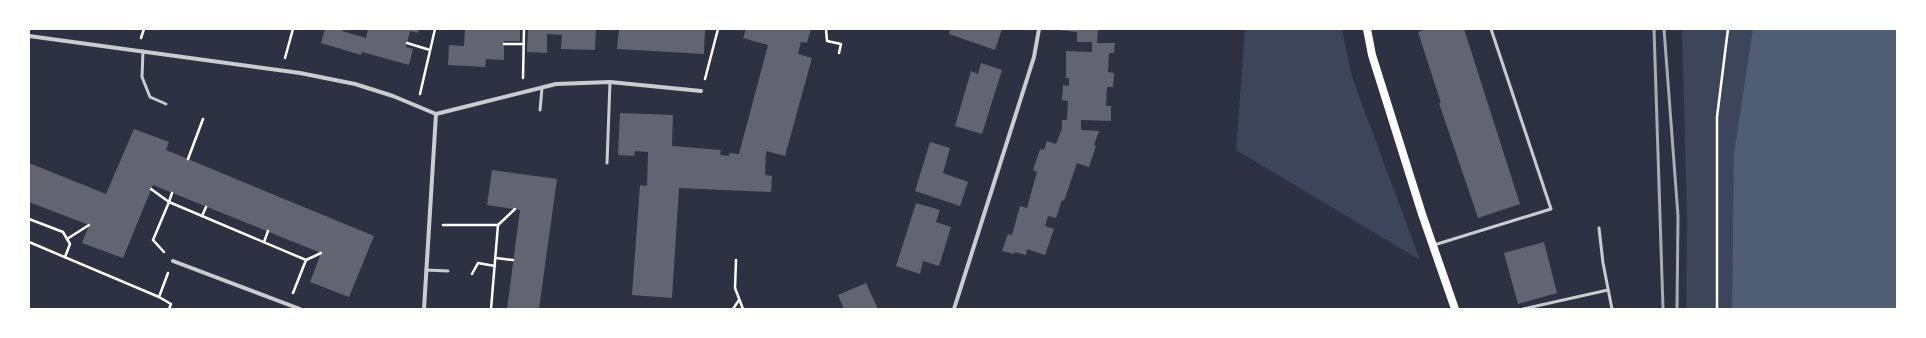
<svg xmlns="http://www.w3.org/2000/svg" width="1926" height="338" font-family="'Zilla Slab',serif">
<style>
.green{fill:#3c4559}
.water{fill:#4f5d75}
.building{fill:#626471}
.lines{fill:none;stroke-linecap:round;stroke-linejoin:round}
.path{stroke:#fff;stroke-width:2.5}
.service{stroke:#caccd0;stroke-width:3}
.minor{stroke:#caccd0;stroke-width:4}
.secondary{stroke:#fff;stroke-width:8}
.rail{stroke:#abadb3;stroke-width:3}
</style>
<rect width="100%" height="100%" fill="#2d3142"/>
<g class="green">
<polygon points="1245,29 1342,29 1352,77 1420,260 1236,150"/>
<polygon points="1682,29 1897,29 1897,309 1686,309 1687,219"/>
</g>
<polygon class="water" points="1753,29 1897,29 1897,309 1732,309 1734,154"/>
<g class="building">
<polygon points="325,29 343,29 342,31 366,38 368,29 419,29 418,33 410,31 406,47 413,49 409,65 362,52 361,55 321,43"/>
<polygon points="465,29 520,29 520,41 504,41 504,60 486,59 485,67 448,65 449,45 464,46"/>
<polygon points="528,29 596,29 595,50 561,49 562,35 547,34 547,53 527,52"/>
<polygon points="619,29 705,29 704,54 617,49"/>
<polygon points="746,29 811,29 807,43 801,42 798,54 812,58 785,156 766,151 765,175 772,176 771,192 679,188 672,298 632,295 640,185 647,186 648,152 635,151 634,156 618,155 620,113 673,115 672,146 721,150 720,155 729,156 729,153 739,154 768,45 743,38"/>
<polygon points="951,29 1002,29 995,50 949,34"/>
<polygon points="1059,29 1098,29 1097,43 1115,43 1114,53 1109,53 1108,72 1114,73 1113,87 1107,87 1106,106 1111,106 1111,121 1081,120 1081,130 1099,131 1094,145 1096,146 1089,167 1077,163 1064,201 1062,200 1056,218 1048,216 1045,226 1054,229 1045,255 1027,249 1026,255 1015,252 1014,254 1002,251 1008,234 1012,235 1020,206 1027,208 1037,172 1033,170 1040,149 1044,150 1047,141 1056,144 1062,129 1062,120 1067,120 1068,101 1062,100 1063,85 1069,86 1069,78 1066,78 1066,51 1092,52 1092,42 1077,42 1077,32 1059,30"/>
<polygon points="1428,29 1464,29 1520,204 1478,218 1439,103 1441,103 1418,32"/>
<polygon points="981,63 1002,70 982,134 955,126 971,71 978,74"/>
<polygon points="134,129 169,142 166,150 374,236 349,297 310,282 321,253 153,185 123,258 82,243 89,225 29,202 29,163 106,194"/>
<polygon points="930,142 950,148 943,173 968,182 960,206 915,191"/>
<polygon points="492,170 557,179 539,309 507,309 520,210 487,205"/>
<polygon points="916,203 940,210 936,222 951,227 939,266 923,261 920,274 896,266"/>
<polygon points="1544,242 1557,293 1518,304 1504,253"/>
<polygon points="866,283 878,309 844,309 838,295"/>
</g>
<g class="lines">
<g class="path">
<polyline points="826,29 827,41 841,44 839,53"/>
<polyline points="141,38 144,29"/>
<polyline points="407,43 430,50"/>
<polyline points="504,44 524,44"/>
<polyline points="285,58 293,29"/>
<polyline points="523,78 524,29"/>
<polyline points="705,79 718,29"/>
<polyline points="420,94 435,29"/>
<polyline points="188,159 203,119"/>
<polyline points="151,189 169,202 172,193"/>
<polyline points="202,216 206,207"/>
<polyline points="29,219 63,232 70,244 65,257"/>
<polyline points="443,225 498,225 491,309"/>
<polyline points="498,225 515,209"/>
<polyline points="67,239 89,225"/>
<polyline points="29,242 159,297"/>
<polyline points="264,242 268,231"/>
<polyline points="164,252 153,240 169,202 306,260 293,293"/>
<polyline points="496,258 513,260"/>
<polyline points="306,260 321,253"/>
<polyline points="736,260 735,288 743,309"/>
<polyline points="168,273 159,297 171,304 169,309"/>
<polyline points="472,274 478,263 495,266"/>
<polyline points="733,309 739,300"/>
<polyline points="1717,309 1717,117 1728,29"/>
</g>
<g class="service">
<polyline points="143,51 142,77 150,97 166,104"/>
<polyline points="540,110 542,88"/>
<polyline points="607,163 610,82"/>
<polyline points="1599,228 1603,263 1612,309"/>
<polyline points="1434,245 1551,209 1491,29"/>
<polyline points="426,270 448,271"/>
<polyline points="1523,309 1608,290"/>
</g>
<g class="minor">
<polyline points="29,36 300,73 355,84 393,96 436,114 556,84 610,82 701,91"/>
<polyline points="173,261 300,309"/>
<polyline points="424,309 436,114"/>
<polyline points="954,309 1034,57 1039,29"/>
</g>
<polyline class="secondary" points="1367,29 1372,55 1422,214 1455,309"/>
<g class="rail">
<polyline points="1654,29 1663,309"/>
<polyline points="1664,29 1678,216 1677,309"/>
</g>
</g>
<rect width="1926" height="338" fill="none" stroke="#ffffff" stroke-width="60"/>
</svg>
